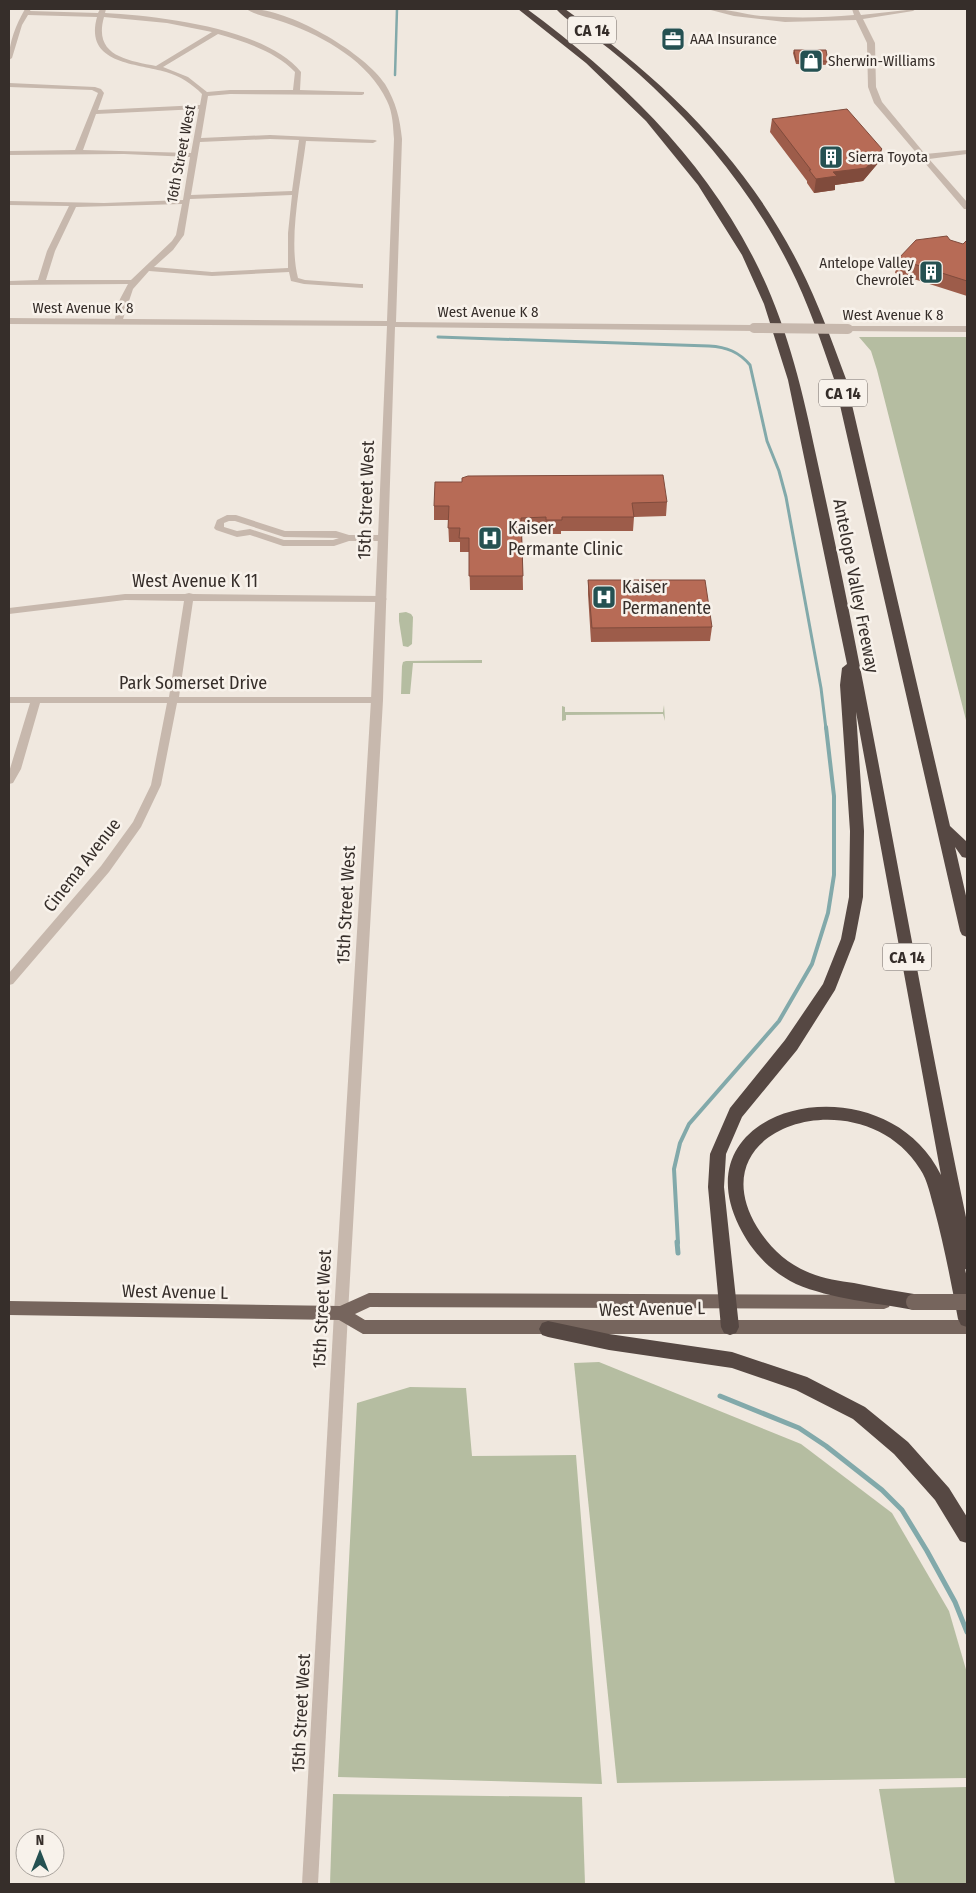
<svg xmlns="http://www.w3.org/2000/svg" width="976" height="1893" font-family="'Fira Sans Condensed',sans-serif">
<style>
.green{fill:#b5bda1}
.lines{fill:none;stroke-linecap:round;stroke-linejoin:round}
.stream-far3{stroke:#82a9aa;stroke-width:2.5}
.stream-far2{stroke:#82a9aa;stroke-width:3}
.stream-far1{stroke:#82a9aa;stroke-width:4}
.stream{stroke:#82a9aa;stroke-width:5}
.minor{fill:#c7b8ad;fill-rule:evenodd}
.tertiary{fill:#c7b8ad;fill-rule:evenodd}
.primary{fill:#76655d;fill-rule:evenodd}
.motorway{fill:#564843;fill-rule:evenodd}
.tertiary-bridge{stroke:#c7b8ad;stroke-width:10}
.primary-bridge{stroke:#76655d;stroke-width:16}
.wall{fill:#9d5c4a}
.shaded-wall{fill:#804b3c}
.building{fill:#b76b56;stroke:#804b3c}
.labels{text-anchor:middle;stroke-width:5;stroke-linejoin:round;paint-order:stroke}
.far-poi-label{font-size:15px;fill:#362e2a;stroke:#f8f2eb;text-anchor:start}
.far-street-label{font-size:15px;fill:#362e2a;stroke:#f8f2eb}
.shield{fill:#f8f2eb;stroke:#706964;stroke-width:1}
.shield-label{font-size:16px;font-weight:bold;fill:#362e2a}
.street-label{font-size:18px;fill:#362e2a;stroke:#f8f2eb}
.poi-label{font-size:18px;fill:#362e2a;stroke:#f8f2eb;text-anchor:start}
</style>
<rect width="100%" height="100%" fill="#f0e8df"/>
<g class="green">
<polygon points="859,337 967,337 967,724 877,370 871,351"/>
<polygon points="406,612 411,614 413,617 412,644 408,647 403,646 399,621 399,613"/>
<polygon points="482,660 482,663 413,663 410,694 401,694 402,666 403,662 406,661"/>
<polygon points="664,705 665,721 663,714 566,715 566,720 562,721 562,706 565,707 565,712 663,712"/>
<polygon points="599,1362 801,1444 892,1513 949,1611 967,1673 967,1778 617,1783 574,1363"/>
<polygon points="410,1387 466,1388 472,1456 576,1455 602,1784 338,1777 357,1403"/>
<polygon points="967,1787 967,1884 895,1884 879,1789"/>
<polygon points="333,1794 582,1797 585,1884 330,1884"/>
</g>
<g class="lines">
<polyline class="stream-far3" points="395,75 397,9"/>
<path class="stream-far2" d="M 438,337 L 709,346 C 727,347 739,352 750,365 L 767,441 L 779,471 L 786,497 L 821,688 L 826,729"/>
<polyline class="stream-far1" points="678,1243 674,1169 680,1143 689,1124 779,1021 812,964 828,913 834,875 834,796 826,727"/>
<g class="stream">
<polyline points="677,1242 678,1253"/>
<polyline points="720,1396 799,1428 826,1446 882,1490 902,1510 927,1551 955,1602 967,1632"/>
</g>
<g class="minor">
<path d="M 25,9 L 31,9 L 30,11 L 98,13 L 100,9 L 106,9 L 105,13 C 159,16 266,28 301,72 L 300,90 L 364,92 L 364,94 L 362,95 L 230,94 L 208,96 L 201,138 L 270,135 L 375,140 L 377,141 L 373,143 L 306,141 C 301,181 288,239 298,278 L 305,280 L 360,284 L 363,284 L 363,288 L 304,284 L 291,281 L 289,272 L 212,276 L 149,271 L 133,289 L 122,322 L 118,324 L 114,322 L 120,299 L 128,284 L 9,285 L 9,281 L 38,280 L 47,251 L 69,206 L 9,205 L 9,201 L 104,203 L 183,200 L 190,157 L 124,154 L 9,155 L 9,151 L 75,150 L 98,93 L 92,90 L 9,87 L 9,83 L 95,87 L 101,89 L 104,93 L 98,110 L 200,105 L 202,94 C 192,84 180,76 166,72 C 135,63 84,64 97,17 L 28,15 L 22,25 L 12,58 L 9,60 C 9,41 16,25 25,9 ZM 104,17 L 167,23 L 212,32 L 156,66 C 127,60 93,56 104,17 ZM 218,34 C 245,42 275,51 295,72 L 293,90 L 230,90 L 207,92 L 188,77 L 163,67 ZM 199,109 L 191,153 L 83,150 L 96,114 ZM 270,139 L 299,140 L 292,191 L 191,195 L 200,142 ZM 292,195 L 288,233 L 288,268 L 212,272 L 154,267 L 173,250 L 184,235 L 190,199 ZM 182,204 L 176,235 L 172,241 L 131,280 L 46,280 L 55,251 L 76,207 Z"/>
<path d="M 236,515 L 285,531 L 336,531 L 349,535 L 383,535 L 388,538 L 383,541 L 349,541 L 334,546 L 283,546 L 250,535 L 237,537 L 216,530 L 214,528 L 217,520 L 227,515 ZM 229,521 L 235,521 L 284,537 L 339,538 L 333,540 L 284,540 L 250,529 L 237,531 L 224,527 L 224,523 Z"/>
<polygon points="189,593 193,594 382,596 387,599 382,602 193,601 179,697 377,697 382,700 377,703 177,703 161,785 141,827 109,872 13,984 9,985 9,973 101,866 133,822 151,785 167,703 40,703 21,769 13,783 9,784 9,772 30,703 9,703 9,697 169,697 184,601 125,600 9,614 9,608 125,594 185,594"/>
<polygon points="341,1307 346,1309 348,1313 318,1884 302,1884 334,1313 336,1309"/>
</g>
<g class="tertiary">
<path d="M 246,9 C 285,6 364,52 385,84 C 396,102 400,119 402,139 L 396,322 L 754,325 L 758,328 L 754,331 L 395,327 L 383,700 L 348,1313 L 346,1318 L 341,1320 L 336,1318 L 334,1313 L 371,700 L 387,326 L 9,324 L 9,318 L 387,321 L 394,139 C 393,127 393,113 387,101 C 369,62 325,37 286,23 C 274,18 257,16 246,9 Z"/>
<path d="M 707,9 C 725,8 743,14 761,16 C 792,18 823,18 854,15 L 852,9 L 858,9 L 861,15 L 916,9 L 913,11 L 863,19 L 875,43 L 876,87 L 882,102 L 925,154 L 967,150 L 967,154 L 929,159 L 967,202 L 967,209 L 964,209 L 874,103 L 868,87 L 867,43 L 856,20 L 785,22 L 734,16 Z"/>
<polygon points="848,326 967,326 967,332 845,331 844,329"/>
</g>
<polygon class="primary" points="369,1293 884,1295 889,1297 891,1302 889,1307 884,1309 370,1307 355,1314 365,1320 967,1320 967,1334 363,1334 339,1320 9,1315 9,1301 340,1306"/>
<g class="motorway">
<path d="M 518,9 L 527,9 C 618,76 702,156 754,259 C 786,321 802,388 816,455 C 827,505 838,556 848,606 C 889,811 924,1017 967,1222 L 967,1270 L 965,1269 L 967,1278 L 967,1327 L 961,1325 L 958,1319 C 951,1282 944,1245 934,1208 C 930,1195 928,1181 920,1169 C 863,1077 695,1124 757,1227 C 770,1248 787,1264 810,1273 C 824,1279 840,1281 854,1283 C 874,1287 894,1291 914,1294 L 920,1296 L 923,1302 L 920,1308 L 914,1310 C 877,1303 831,1299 796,1284 C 771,1272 751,1251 739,1226 C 678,1102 884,1058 941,1175 L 856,712 L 864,831 L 863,897 L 855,939 L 835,990 L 797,1050 L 742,1117 L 726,1154 L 724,1187 L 739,1327 L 736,1333 L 730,1335 L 724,1333 L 721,1327 L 708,1187 L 710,1154 L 730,1108 L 785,1040 L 823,984 L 841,939 L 849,897 L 850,831 L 840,685 L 842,668 L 847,664 L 788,380 L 764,304 L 742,255 L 698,185 L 646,121 L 586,63 Z"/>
<path d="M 556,9 L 565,9 C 664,81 744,156 800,267 C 818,303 832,341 846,379 L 950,826 L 967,842 L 967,858 L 962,857 L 955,847 L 967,900 L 967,937 L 962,935 L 960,931 L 834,379 C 821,341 808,303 790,267 C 756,199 708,139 653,87 C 635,70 615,53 595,38 C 582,29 566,20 556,9 Z"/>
<polygon points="548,1321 609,1334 732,1352 807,1377 865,1407 908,1442 949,1488 967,1517 967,1543 960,1541 935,1500 894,1454 853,1419 796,1390 732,1368 609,1350 548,1337 542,1335 539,1329 542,1323"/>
</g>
<polyline class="tertiary-bridge" points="754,328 848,329"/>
<polyline class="primary-bridge" points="914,1302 967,1302"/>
</g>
<g class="wall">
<polygon points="794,50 828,61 828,65 796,64 793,53"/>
<polygon points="772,119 879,162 863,181 835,185 835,190 814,193 807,183 807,181 770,132"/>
<polygon points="967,240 967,296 895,273 898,259 963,244"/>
<polygon points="462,482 667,502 666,516 634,517 633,531 561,531 561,534 546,534 545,532 522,532 523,590 470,590 469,552 460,552 460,542 449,542 448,520 434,520 434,506"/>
<polygon points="588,580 712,627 710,641 591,642 588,594"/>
</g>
<polygon class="shaded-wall" points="882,149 879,162 863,181 835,185 835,190 814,193 816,179 833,172"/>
<g class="building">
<polygon points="794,50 826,50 828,61 796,61"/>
<polygon points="847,109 882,149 866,168 833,172 837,176 816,179 809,170 811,170 772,119"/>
<polygon points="947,236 950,240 963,244 967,240 967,281 898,259 916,240"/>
<polygon points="663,475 667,502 632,503 634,517 562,517 562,520 546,520 546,517 521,518 523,576 469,576 469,538 459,538 460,528 448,528 449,506 434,506 435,482 462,482 462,478 468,476"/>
<polygon points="588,580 705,580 712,627 592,628"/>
</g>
<defs>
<g id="office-square" transform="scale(1.25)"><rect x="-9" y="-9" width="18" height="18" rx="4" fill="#255152" stroke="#f8f2eb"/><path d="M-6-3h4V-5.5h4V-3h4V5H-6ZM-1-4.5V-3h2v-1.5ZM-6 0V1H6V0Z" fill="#fff"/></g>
<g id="shop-square" transform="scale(1.25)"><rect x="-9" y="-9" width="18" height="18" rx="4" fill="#255152" stroke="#f8f2eb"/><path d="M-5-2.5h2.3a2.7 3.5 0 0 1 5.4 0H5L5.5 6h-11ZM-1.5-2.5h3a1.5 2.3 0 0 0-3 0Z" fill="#fff"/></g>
<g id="building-square" transform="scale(1.25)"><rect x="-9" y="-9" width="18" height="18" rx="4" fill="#255152" stroke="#f8f2eb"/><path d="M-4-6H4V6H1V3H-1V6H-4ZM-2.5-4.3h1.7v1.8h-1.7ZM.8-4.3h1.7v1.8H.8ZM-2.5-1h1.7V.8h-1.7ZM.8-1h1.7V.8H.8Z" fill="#fff"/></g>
<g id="hospital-square" transform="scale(1.25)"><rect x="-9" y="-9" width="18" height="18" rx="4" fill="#255152" stroke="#f8f2eb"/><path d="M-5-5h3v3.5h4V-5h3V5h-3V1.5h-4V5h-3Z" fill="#fff"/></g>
</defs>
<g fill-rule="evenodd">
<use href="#office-square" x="673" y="39"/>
<use href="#shop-square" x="811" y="61"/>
<use href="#building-square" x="831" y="157"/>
<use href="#building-square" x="931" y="272"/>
<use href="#hospital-square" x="490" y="538"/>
<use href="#hospital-square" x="604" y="597"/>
</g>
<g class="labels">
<g class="far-poi-label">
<text x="690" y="44">AAA Insurance</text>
<text x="828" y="66">Sherwin-Williams</text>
<text x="848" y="162">Sierra Toyota</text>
<text x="914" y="268" text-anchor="end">Antelope Valley<tspan x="914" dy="17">Chevrolet</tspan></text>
</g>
<g class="far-street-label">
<text transform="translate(181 154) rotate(-79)" y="5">16th Street West</text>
<text x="83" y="313">West Avenue K 8</text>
<text x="488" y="317">West Avenue K 8</text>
<text x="893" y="320">West Avenue K 8</text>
</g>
<g class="shield">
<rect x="568" y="16.5" width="48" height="27" rx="4"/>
<rect x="819" y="379.5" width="48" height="27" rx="4"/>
<rect x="883" y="943.5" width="48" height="27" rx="4"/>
</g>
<g class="shield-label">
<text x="592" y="36">CA 14</text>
<text x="843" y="399">CA 14</text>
<text x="907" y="963">CA 14</text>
</g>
<g class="street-label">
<text transform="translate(366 500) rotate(-88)" y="6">15th Street West</text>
<text x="195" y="587">West Avenue K 11</text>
<text transform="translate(856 586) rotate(79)" y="6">Antelope Valley Freeway</text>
<text x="193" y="689">Park Somerset Drive</text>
<text transform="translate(82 865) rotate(-52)" y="6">Cinema Avenue</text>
<text transform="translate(346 905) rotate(-87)" y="6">15th Street West</text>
<text transform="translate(175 1292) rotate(1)" y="6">West Avenue L</text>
<text transform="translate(322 1309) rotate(-87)" y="6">15th Street West</text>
<text transform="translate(652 1309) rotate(-1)" y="6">West Avenue L</text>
<text transform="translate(301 1713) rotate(-87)" y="6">15th Street West</text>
</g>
<g class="poi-label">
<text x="508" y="534">Kaiser<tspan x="508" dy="21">Permante Clinic</tspan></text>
<text x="622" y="593">Kaiser<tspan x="622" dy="21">Permanente</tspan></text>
</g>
</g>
<rect width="976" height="1893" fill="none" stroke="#362e2a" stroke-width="20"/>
<g transform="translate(40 1853)"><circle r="24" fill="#f8f2eb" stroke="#aaa49e"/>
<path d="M0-4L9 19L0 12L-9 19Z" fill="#255152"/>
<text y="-8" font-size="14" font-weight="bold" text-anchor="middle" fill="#362e2a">N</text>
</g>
</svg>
